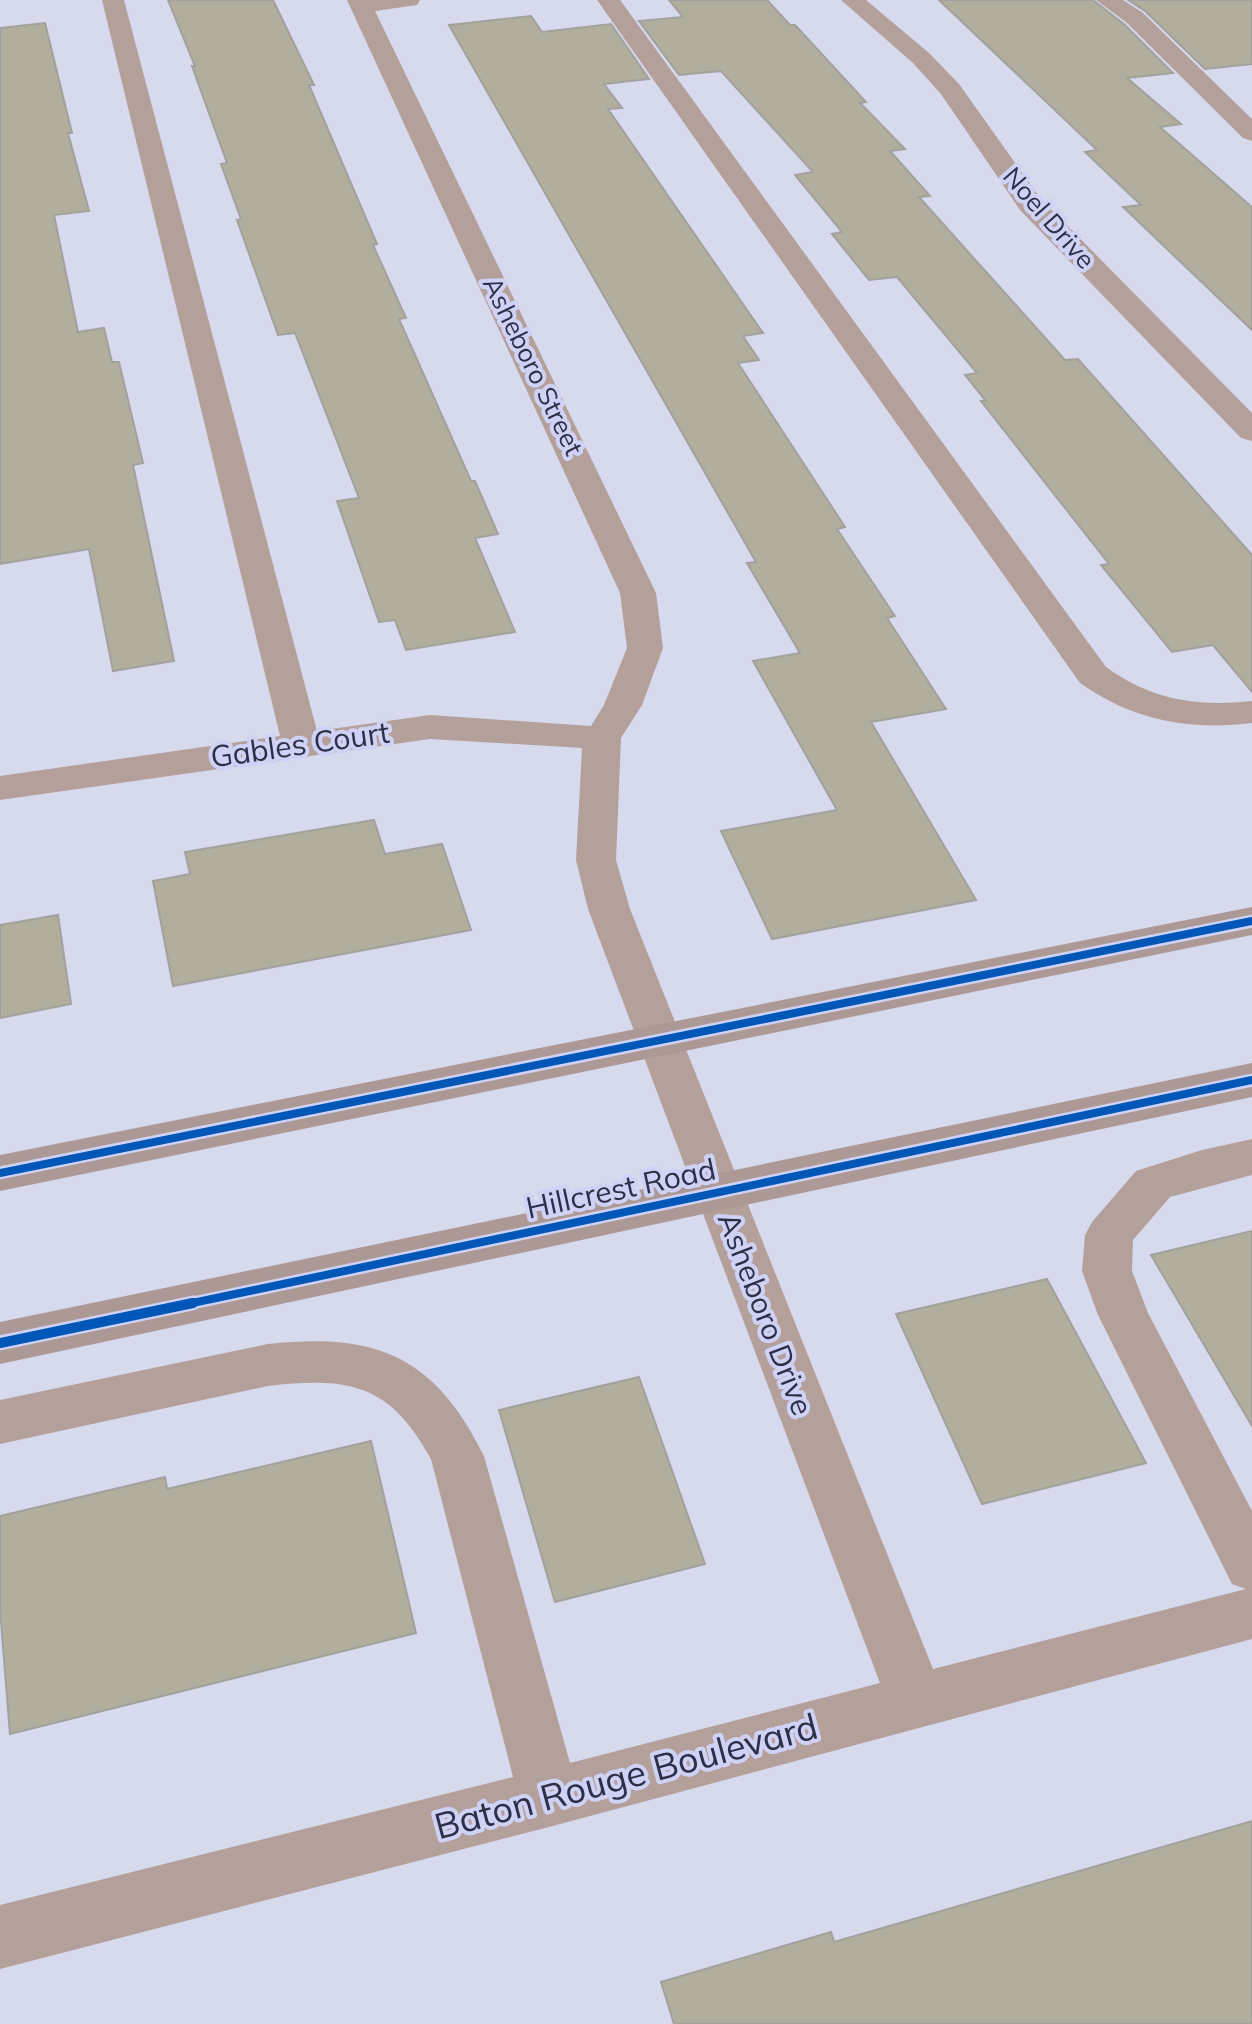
<svg xmlns="http://www.w3.org/2000/svg" width="1252" height="2024" font-family="Mulish,sans-serif">
<style>
.building{fill:#b1ae9d;stroke:#a2a19e;stroke-width:2}
.lines{fill:none;stroke-linecap:round;stroke-linejoin:round}
.minor{fill:#b4a09b;fill-rule:evenodd}
.major{fill:#ac9895;fill-rule:evenodd}
.cycleway-far1-casing{stroke:#cfd2f5;stroke-width:13}
.cycleway-casing{stroke:#cfd2f5;stroke-width:15}
.cycleway-far1{stroke:#0057b8;stroke-width:8}
.cycleway{stroke:#0057b8;stroke-width:10}
.labels{text-anchor:middle;stroke-width:8;stroke-linejoin:round;paint-order:stroke}
.far-street-label{font-size:26px;fill:#2d2f46;stroke:#cfd2f5}
.street-label{font-size:30px;fill:#2d2f46;stroke:#cfd2f5}
.near-street-label{font-size:36px;fill:#2d2f46;stroke:#cfd2f5}
</style>
<rect width="100%" height="100%" fill="#d7d9ed"/>
<g class="building">
<polygon points="168,0 273,0 314,85 309,85 377,244 373,245 406,318 399,319 471,481 475,481 498,534 475,538 515,632 406,650 395,620 379,622 337,501 359,498 295,333 278,335 237,220 241,219 221,164 227,163 192,66 195,66"/>
<polygon points="669,0 767,0 790,25 795,25 866,102 860,103 905,149 890,151 930,196 919,197 1065,360 1078,359 1252,555 1252,692 1213,645 1172,652 1101,565 1109,564 981,401 986,401 965,375 977,373 897,277 869,280 832,234 842,232 795,175 813,172 721,71 679,75 639,21 683,17"/>
<polygon points="939,0 1093,0 1125,25 1173,73 1127,78 1181,124 1160,127 1252,207 1252,330 1123,207 1141,205 1085,152 1097,150"/>
<polygon points="1128,0 1252,0 1252,64 1205,69 1145,11"/>
<polygon points="531,16 542,32 611,24 649,79 604,84 622,108 608,109 763,333 743,336 759,360 738,363 845,527 837,529 895,616 887,618 946,709 871,722 976,900 772,939 721,831 837,810 753,661 800,653 747,563 756,562 449,25"/>
<polygon points="45,23 72,133 68,133 89,211 54,215 78,332 104,328 112,362 119,362 143,463 133,465 174,661 113,671 89,549 0,564 0,28"/>
<polygon points="374,820 385,854 442,844 471,930 173,986 153,881 190,874 185,852"/>
<polygon points="58,915 71,1004 0,1018 0,925"/>
<polygon points="1252,1231 1252,1426 1151,1255"/>
<polygon points="1047,1279 1146,1463 982,1504 896,1314"/>
<polygon points="639,1377 705,1564 555,1602 499,1410"/>
<polygon points="371,1441 416,1633 10,1734 0,1609 0,1516 165,1477 167,1489"/>
<polygon points="1252,1821 1252,2024 674,2024 661,1982 831,1932 834,1942"/>
</g>
<g class="lines">
<g class="minor">
<path d="M 102,0 L 124,0 L 317,731 L 430,715 L 591,726 L 604,705 L 627,648 L 620,593 L 347,0 L 420,0 L 417,5 L 375,11 L 656,593 L 663,648 L 642,705 L 621,738 L 616,860 L 630,909 L 933,1669 L 1246,1589 L 1232,1584 L 1098,1315 L 1082,1271 L 1085,1235 L 1092,1222 L 1136,1171 L 1202,1150 L 1252,1139 L 1252,1175 L 1170,1197 L 1133,1240 L 1132,1271 L 1148,1313 L 1252,1511 L 1252,1639 L 549,1827 L 0,1969 L 0,1905 L 513,1777 L 431,1459 C 389,1383 349,1377 268,1386 L 0,1444 L 0,1400 L 268,1344 C 376,1332 435,1356 484,1456 L 570,1763 L 880,1683 L 588,909 L 576,860 L 582,748 L 430,739 L 0,800 L 0,776 L 280,736 Z"/>
<path d="M 597,0 L 620,0 L 1106,667 C 1152,700 1196,707 1252,701 L 1252,723 C 1189,731 1132,720 1080,683 Z"/>
<polygon points="841,0 866,0 929,53 959,84 1040,198 1252,413 1252,441 1241,438 1020,210 941,94 913,63"/>
<polygon points="1096,0 1123,0 1143,13 1252,119 1252,141 1243,138 1127,23"/>
</g>
<g class="major">
<polygon points="1252,907 1252,935 0,1191 0,1155"/>
<polygon points="1252,1063 1252,1097 0,1364 0,1322"/>
</g>
<g class="cycleway-far1-casing">
<g id="cycleway-far1">
<polyline points="0,1173 1252,921"/>
<polyline points="183,1305 1252,1080"/>
</g>
</g>
<g class="cycleway-casing">
<polyline id="cycleway" points="0,1343 193,1303"/>
</g>
<use href="#cycleway-far1" class="cycleway-far1"/>
<use href="#cycleway" class="cycleway"/>
</g>
<g class="labels">
<g class="far-street-label">
<text transform="translate(1049 218) rotate(49)" y="9">Noel Drive</text>
<text transform="translate(533 366) rotate(64)" y="9">Asheboro Street</text>
</g>
<g class="street-label">
<text transform="translate(300 745) rotate(-8)" y="10">Gables Court</text>
<text transform="translate(621 1189) rotate(-12)" y="10">Hillcrest Road</text>
<text transform="translate(765 1314) rotate(69)" y="10">Asheboro Drive</text>
</g>
<g class="near-street-label">
<text transform="translate(626 1776) rotate(-15)" y="13">Baton Rouge Boulevard</text>
</g>
</g>
</svg>
